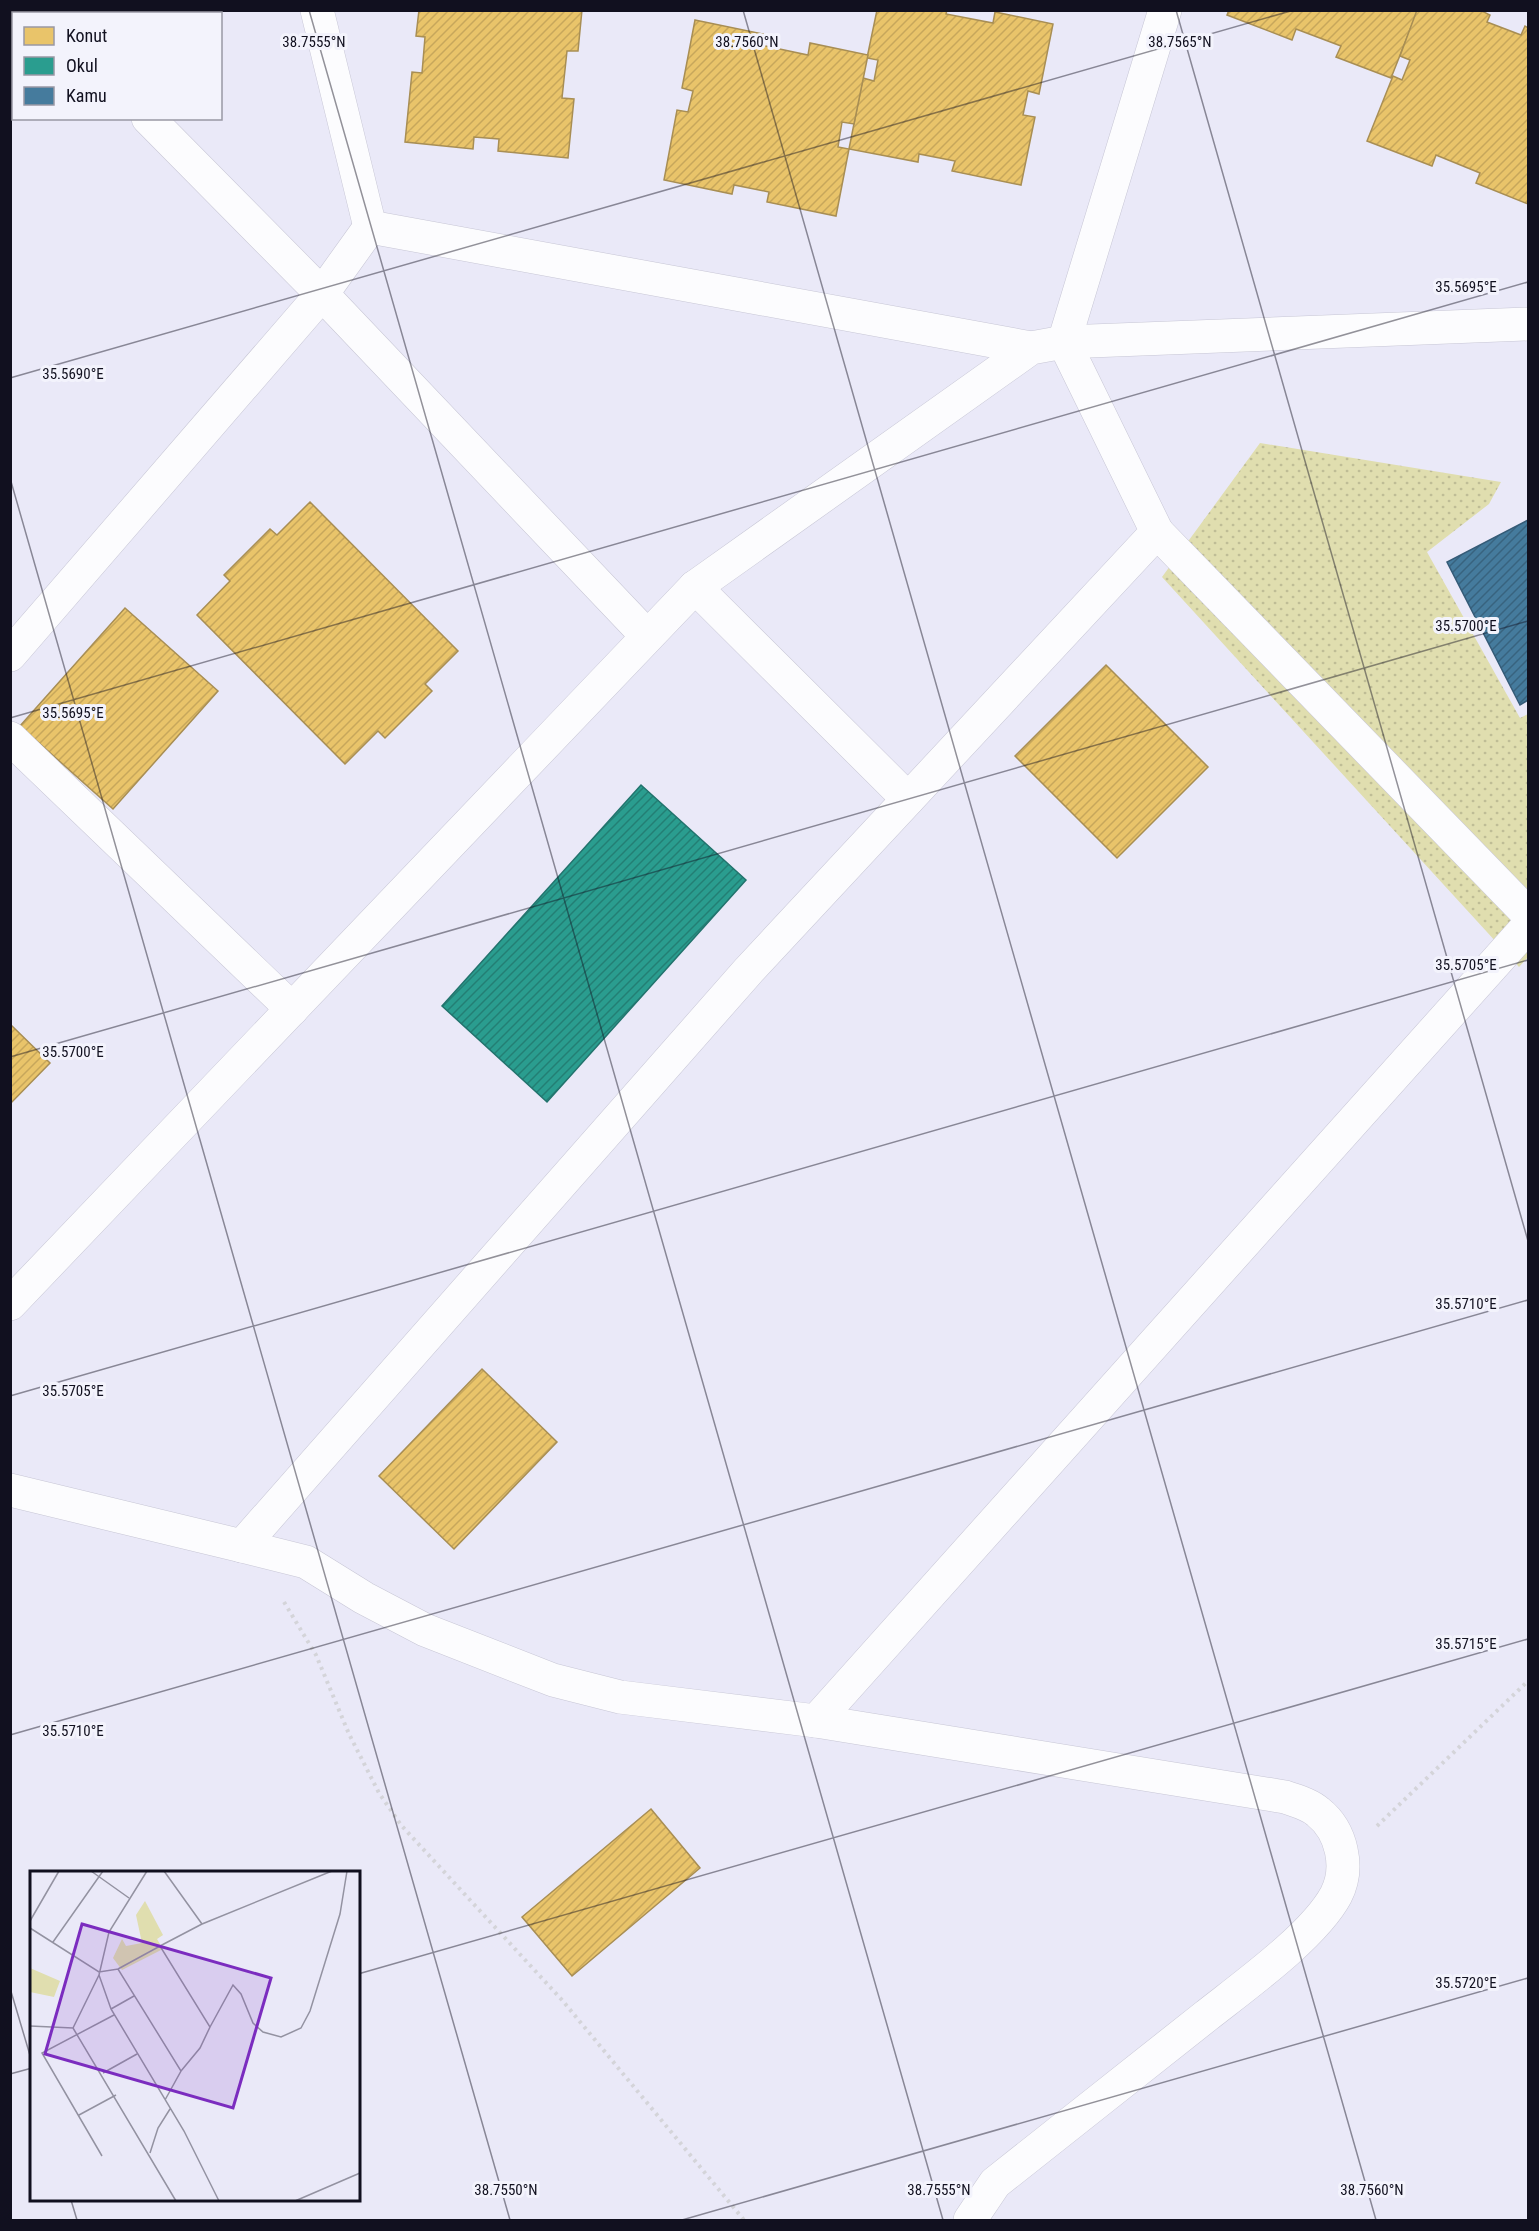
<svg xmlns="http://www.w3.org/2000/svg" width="1539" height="2231" font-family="'Roboto Condensed',sans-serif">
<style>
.green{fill:url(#green-dots)}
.homes{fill:url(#homes-hatch);stroke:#a88e54;stroke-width:1.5}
.schools{fill:url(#schools-hatch);stroke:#22736d;stroke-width:1.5}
.public{fill:url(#public-hatch);stroke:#355b77;stroke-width:1.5}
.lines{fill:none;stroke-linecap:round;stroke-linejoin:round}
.minor-casing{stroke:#c7c6d5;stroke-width:34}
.path{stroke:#d4d4d9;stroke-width:4;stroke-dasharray:3 4.5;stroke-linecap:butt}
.minor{stroke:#fcfcfe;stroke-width:33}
.ticks{fill:none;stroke:#11101f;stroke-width:1.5;stroke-opacity:0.45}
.inset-road{fill:none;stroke:#9392a1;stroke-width:1.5}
.view{fill:#7b2cbf;fill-opacity:0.15;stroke:#7b2cbf;stroke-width:3}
.inset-edge{fill:none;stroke:#11101f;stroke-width:3}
.ticks-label{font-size:15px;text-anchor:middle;fill:#11101f;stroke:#f3f3fc;stroke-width:6;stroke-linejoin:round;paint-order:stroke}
</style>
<defs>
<pattern id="green-dots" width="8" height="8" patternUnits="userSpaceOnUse" patternTransform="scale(1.5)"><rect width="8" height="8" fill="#e0deaf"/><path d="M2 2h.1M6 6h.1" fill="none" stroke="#bfbd96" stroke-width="1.8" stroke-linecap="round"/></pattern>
<pattern id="homes-hatch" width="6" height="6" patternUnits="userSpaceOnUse" patternTransform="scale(1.5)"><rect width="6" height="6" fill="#e9c46a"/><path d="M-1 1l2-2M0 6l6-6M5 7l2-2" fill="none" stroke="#c7a75b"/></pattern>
<pattern id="schools-hatch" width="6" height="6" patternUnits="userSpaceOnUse" patternTransform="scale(1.5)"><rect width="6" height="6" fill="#2a9d8f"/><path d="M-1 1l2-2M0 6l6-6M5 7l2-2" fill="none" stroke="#237f74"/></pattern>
<pattern id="public-hatch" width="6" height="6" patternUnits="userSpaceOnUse" patternTransform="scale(1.5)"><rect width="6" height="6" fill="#457b9d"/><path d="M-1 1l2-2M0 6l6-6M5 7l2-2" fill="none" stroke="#38637f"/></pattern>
</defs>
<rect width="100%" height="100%" fill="#eae9f8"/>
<polygon class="green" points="1260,443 1501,482 1489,504 1427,552 1520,718 1528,714 1528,957 1519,967 1162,577"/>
<g class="homes">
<polygon points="419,10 582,10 578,51 567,51 562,98 574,99 568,158 498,151 499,139 474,137 473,149 405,142 412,72 422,73 425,37 416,36"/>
<polygon points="877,10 947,10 946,14 993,23 995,12 1053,24 1039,94 1028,91 1023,115 1035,117 1021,185 952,171 955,161 919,154 918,162 849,149 863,78 874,81 878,60 867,58"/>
<polygon points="1229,10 1413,10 1417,12 1391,78 1336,57 1341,46 1296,29 1292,40 1227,15"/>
<polygon points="1417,10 1480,10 1490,15 1487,22 1521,35 1525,26 1528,28 1528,204 1476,183 1480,173 1436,155 1432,166 1367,141 1393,76 1402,80 1410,60 1400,56"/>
<polygon points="695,20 763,34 761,45 808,55 810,43 868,55 854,124 842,122 838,147 849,149 836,216 767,202 769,192 734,185 732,194 664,180 677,110 688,112 693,91 682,88"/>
<polygon points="310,502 458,651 425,684 432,691 385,738 378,731 345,764 197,615 230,581 224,575 270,529 277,535"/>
<polygon points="125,608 218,691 113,809 20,726"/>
<polygon points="1106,665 1208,767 1117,858 1015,756"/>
<polygon points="10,1024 50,1063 10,1104"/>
<polygon points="482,1369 557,1442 454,1549 379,1476"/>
<polygon points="651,1809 700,1868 572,1976 522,1917"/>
</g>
<polygon class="schools" points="641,785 746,880 547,1102 442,1006"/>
<polygon class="public" points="1528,520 1528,700 1520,705 1447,562"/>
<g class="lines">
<g class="minor-casing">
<g id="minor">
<polyline points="41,10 44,14"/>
<polyline points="317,10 370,227 1031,348"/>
<polyline points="148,118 322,294 647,636"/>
<polyline points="1157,532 1528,914"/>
<polyline points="695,587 908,799"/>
<polyline points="10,655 322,294 370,227"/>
<polyline points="10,738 292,1009"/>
<polyline points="10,1304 695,587 1031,348 1064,342 1528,324"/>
<polyline points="10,1490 242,1546 749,970 1157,532 1064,342 1165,10"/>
<polyline points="242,1546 306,1562 364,1598 425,1630 553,1680 620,1697 816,1721 1528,926"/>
<path d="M 816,1721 L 1285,1797 C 1296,1801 1309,1804 1318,1812 C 1342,1831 1350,1868 1336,1895 C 1314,1936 1244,1986 1206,2016 C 1136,2072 1065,2127 995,2183 L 970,2220"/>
</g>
</g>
<g class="path">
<polyline points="284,1602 316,1655 349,1734 379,1793 401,1825 562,2000 744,2220"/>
<polyline points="1377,1826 1528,1681"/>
</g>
<use href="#minor" class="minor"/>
</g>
<path class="ticks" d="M 309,10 L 943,2220M 743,10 L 1376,2220M 1176,10 L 1528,1241M 101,14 L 111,10M 10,39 L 14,39M 10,378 L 1294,10M 10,478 L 510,2220M 10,718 L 1528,282M 10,1057 L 1528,621M 10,1396 L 1528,960M 10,1735 L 1528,1300M 358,1974 L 1528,1639M 10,1988 L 32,2062M 10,2074 L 32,2068M 71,2200 L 77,2220M 682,2220 L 1528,1978"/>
<g transform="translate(30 1871)">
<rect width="330" height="330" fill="#eae9f8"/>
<path d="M 115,30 L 133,64 L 127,68 L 133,78 L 92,99 L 83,87 L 92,68 L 96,75 L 112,72 L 106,44 ZM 0,97 L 30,110 L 24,126 L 0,121 Z" fill="#e0deaf"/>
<path class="inset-road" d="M 61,0 L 99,27M 117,0 L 79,61 L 69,104 L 81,138 L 154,260 L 189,330M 134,0 L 172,53 L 302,0M 0,50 L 29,0M 0,57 L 69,101 L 88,98 L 151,200 L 135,229M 23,71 L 73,0M 130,75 L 172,53M 88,98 L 130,75 L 180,156 L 170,177 L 151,200M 81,138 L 104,125M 0,155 L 43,157 L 69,104M 180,156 L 203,114 L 211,123 L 223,152 L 233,161 L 251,166 L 271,157 L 280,140 L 310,43 L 317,0M 43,157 L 146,330M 73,202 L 107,183M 49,244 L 86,224M 120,282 L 128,257 L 140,238M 72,285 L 12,182 L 84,144M 265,330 L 330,302"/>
<path class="view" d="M 52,53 L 241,107 L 203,237 L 15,183 Z"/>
<rect width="330" height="330" class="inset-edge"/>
</g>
<g class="ticks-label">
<text x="314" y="47">38.7555°N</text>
<text x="747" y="47">38.7560°N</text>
<text x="1180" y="47">38.7565°N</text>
<text x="1466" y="292">35.5695°E</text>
<text x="73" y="379">35.5690°E</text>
<text x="1466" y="631">35.5700°E</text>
<text x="73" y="718">35.5695°E</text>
<text x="1466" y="970">35.5705°E</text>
<text x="73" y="1057">35.5700°E</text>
<text x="1466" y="1309">35.5710°E</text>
<text x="73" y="1396">35.5705°E</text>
<text x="1466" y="1649">35.5715°E</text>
<text x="73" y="1736">35.5710°E</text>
<text x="1466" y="1988">35.5720°E</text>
<text x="506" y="2195">38.7550°N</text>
<text x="939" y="2195">38.7555°N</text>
<text x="1372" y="2195">38.7560°N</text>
</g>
<rect width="1539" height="2231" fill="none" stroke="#11101f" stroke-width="24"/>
<rect x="12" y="12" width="210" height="108" fill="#f3f3fc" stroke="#9998a4" stroke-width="1.5"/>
<rect x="24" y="27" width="30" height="18" fill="#e9c46a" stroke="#9998a4" stroke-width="1.5"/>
<text x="66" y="42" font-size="18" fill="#11101f">Konut</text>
<rect x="24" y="57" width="30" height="18" fill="#2a9d8f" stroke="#9998a4" stroke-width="1.5"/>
<text x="66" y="72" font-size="18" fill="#11101f">Okul</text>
<rect x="24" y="87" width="30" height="18" fill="#457b9d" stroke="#9998a4" stroke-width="1.5"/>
<text x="66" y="102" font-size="18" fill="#11101f">Kamu</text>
</svg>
